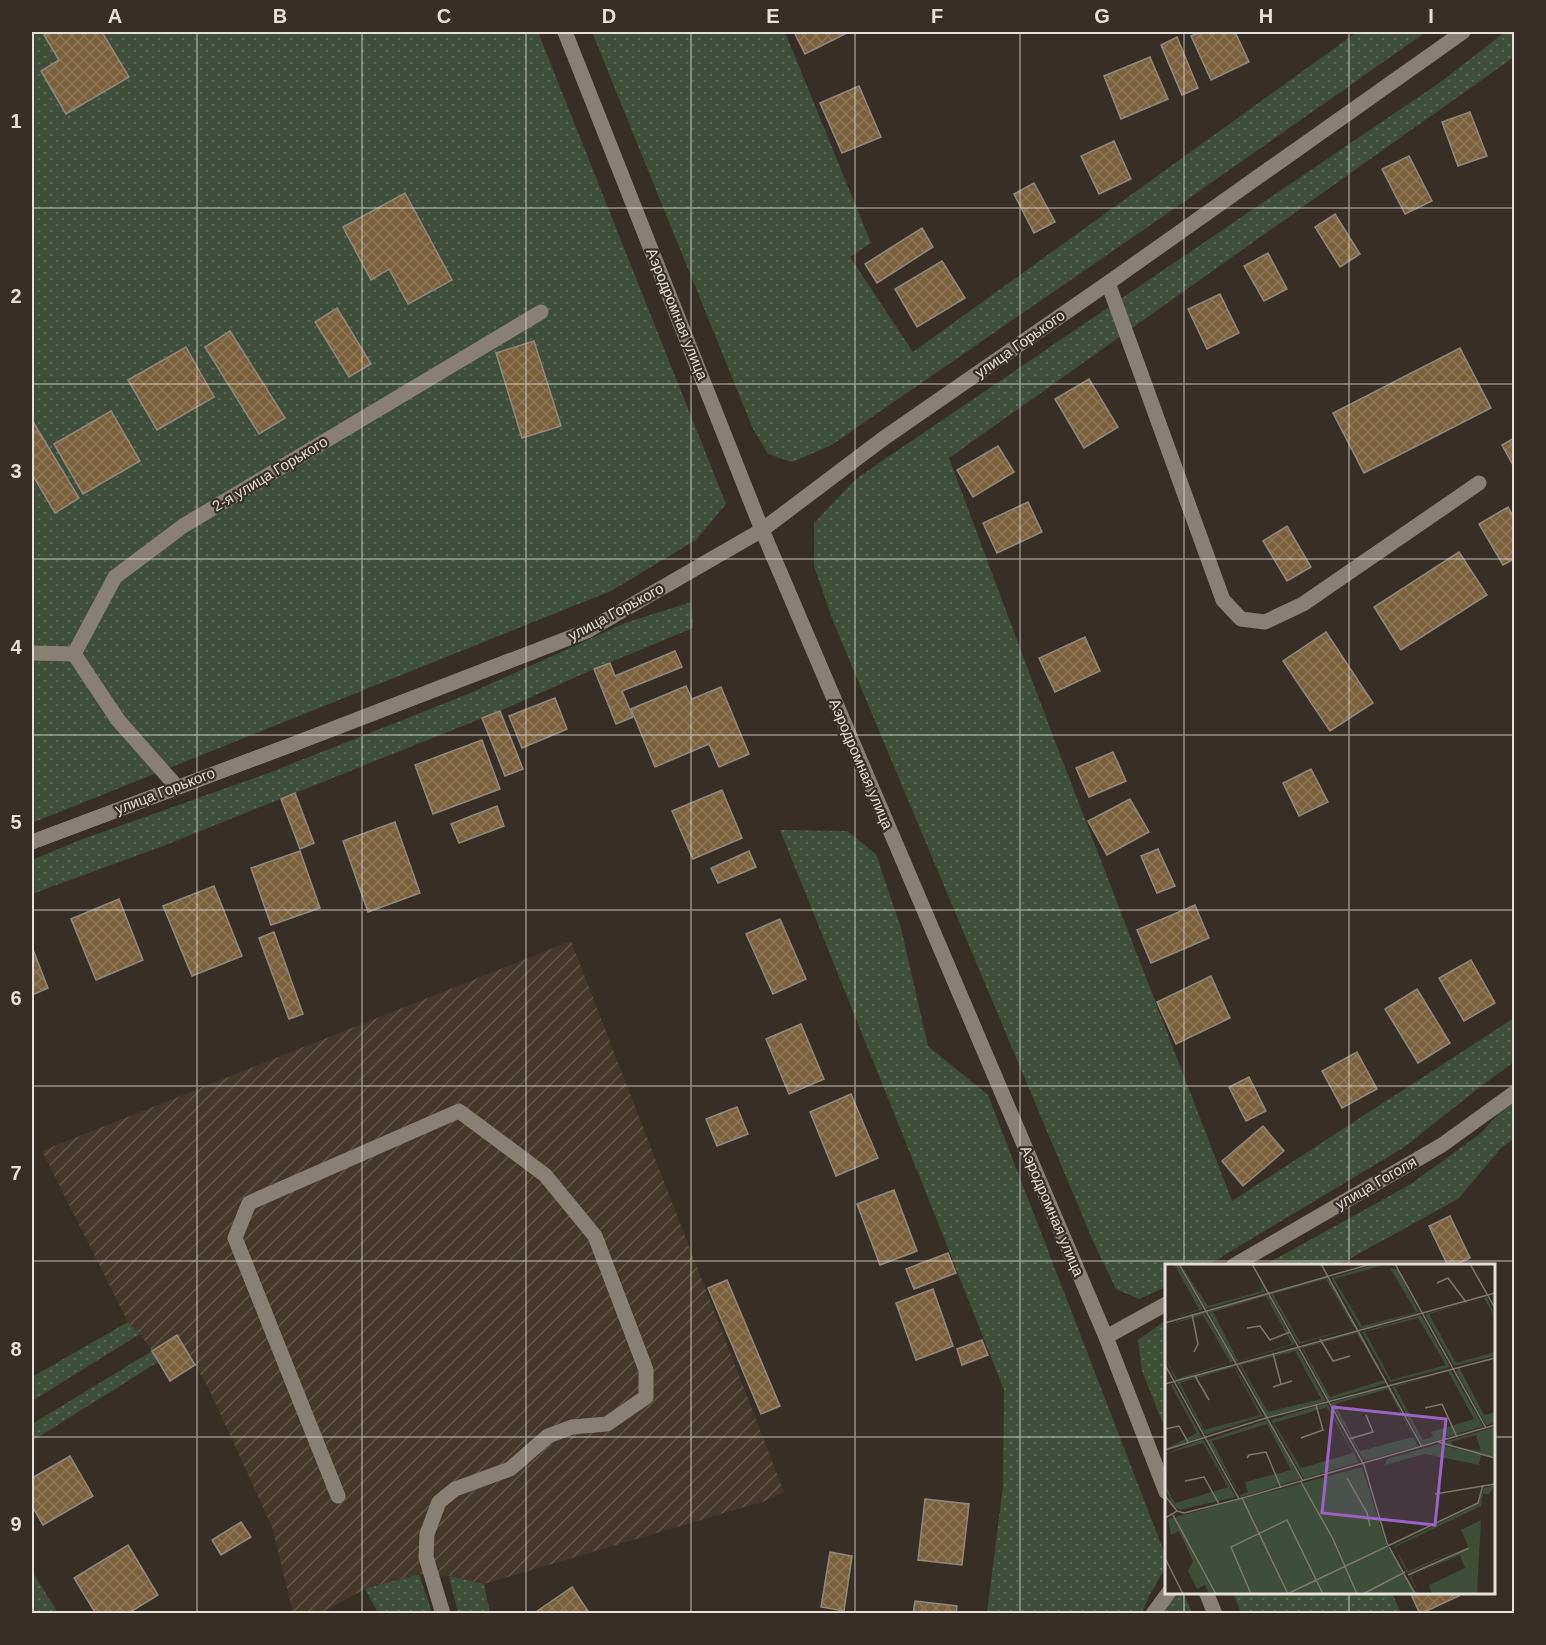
<svg xmlns="http://www.w3.org/2000/svg" width="1546" height="1645" font-family="Arial,sans-serif">
<style>
.industrial{fill:url(#industrial-furrows)}
.grass{fill:url(#grass-dots)}
.building{fill:url(#building-cross-hatch);stroke:#91887d;stroke-width:1.5}
.lines{fill:none;stroke-linecap:round;stroke-linejoin:round}
.minor{stroke:#888074;stroke-width:15}
.grid{fill:none;stroke:#e5e0da;stroke-width:1.5;stroke-opacity:0.55}
.labels{text-anchor:middle;stroke-width:4.5;stroke-linejoin:round;paint-order:stroke}
.street-label{font-size:15px;fill:#e5e0da;stroke:#372f26}
.inset-road{fill:none;stroke:#7d766e;stroke-width:1.5}
.view{fill:#9b62c7;fill-opacity:0.15;stroke:#9b62c7;stroke-width:3}
.inset-edge{fill:none;stroke:#e5e0da;stroke-width:3}
.neatline{fill:none;stroke:#e5e0da;stroke-width:2}
.grid-label{font-size:20px;text-anchor:middle;font-weight:bold;fill:#e5e0da}
</style>
<defs>
<pattern id="industrial-furrows" width="10" height="10" patternUnits="userSpaceOnUse" patternTransform="scale(1.5)"><rect width="10" height="10" fill="#443929"/><path d="M-1 1l2-2M0 10L10 0M9 11l2-2" fill="none" stroke="#5f5547"/></pattern>
<pattern id="grass-dots" width="8" height="8" patternUnits="userSpaceOnUse" patternTransform="scale(1.5)"><rect width="8" height="8" fill="#3e4e38"/><path d="M2 2h.1M6 6h.1" fill="none" stroke="#5a6754" stroke-width="1.8" stroke-linecap="round"/></pattern>
<pattern id="building-cross-hatch" width="8" height="8" patternUnits="userSpaceOnUse" patternTransform="scale(1.5)"><rect width="8" height="8" fill="#7a603c"/><path d="M0 0l8 8M0 8l8-8" fill="none" stroke="#8d7658"/></pattern>
</defs>
<rect width="100%" height="100%" fill="#372f26"/>
<polygon class="industrial" points="571,941 784,1492 765,1501 484,1584 449,1576 419,1574 365,1589 321,1613 293,1613 272,1527 208,1387 177,1336 152,1351 140,1334 128,1322 42,1151"/>
<g class="grass">
<polygon points="32,32 538,32 726,504 696,540 611,591 32,823"/>
<polygon points="592,32 785,32 871,243 850,257 913,352 1357,32 1426,32 1178,206 830,446 792,462 768,454 753,429"/>
<polygon points="1505,32 1514,32 1514,57 949,458 1048,723 1232,1201 1514,1018 1514,1062 1480,1087 1403,1148 1208,1265 1166,1266 1166,1287 1139,1299 1116,1289 1093,1241 833,621 814,566 814,523 857,478 1442,81"/>
<polygon points="691,602 693,628 594,669 500,711 163,846 32,894 32,860 80,840 266,774 468,694 625,623"/>
<polygon points="780,830 847,831 876,854 901,928 928,1046 988,1095 1166,1557 1166,1567 1149,1596 1142,1613 987,1613 1003,1486 1004,1390 933,1210"/>
<polygon points="1514,1096 1514,1139 1502,1147 1458,1199 1338,1265 1263,1266 1411,1184 1481,1133"/>
<polygon points="1166,1320 1166,1431 1142,1371 1138,1340"/>
<polygon points="128,1322 140,1334 32,1401 32,1377"/>
<polygon points="152,1351 158,1362 32,1441 32,1424"/>
<polygon points="32,1571 58,1613 32,1613"/>
<polygon points="419,1574 432,1613 378,1613 365,1589"/>
<polygon points="449,1576 484,1584 490,1613 458,1613"/>
<polygon points="1233,1593 1392,1593 1401,1613 1241,1613"/>
<polygon points="1173,1595 1185,1596 1192,1613 1162,1614"/>
</g>
<g class="building">
<polygon points="50,32 102,32 129,77 66,114 41,71 59,60 44,35"/>
<polygon points="794,32 849,32 805,54"/>
<polygon points="1201,32 1235,32 1249,62 1211,80 1191,36"/>
<polygon points="1177,37 1198,88 1182,95 1161,45"/>
<polygon points="1150,57 1168,99 1121,119 1104,76"/>
<polygon points="859,86 881,137 842,153 820,103"/>
<polygon points="1470,112 1487,156 1458,166 1442,122"/>
<polygon points="1114,141 1131,179 1099,194 1081,156"/>
<polygon points="1409,156 1432,201 1405,214 1382,169"/>
<polygon points="1034,183 1055,222 1034,233 1014,194"/>
<polygon points="405,193 452,280 408,304 389,269 371,280 343,227"/>
<polygon points="1335,214 1360,254 1340,267 1315,227"/>
<polygon points="922,228 933,247 877,283 865,264"/>
<polygon points="1268,253 1287,289 1264,301 1244,266"/>
<polygon points="942,261 965,298 917,327 895,289"/>
<polygon points="1220,294 1239,333 1207,349 1188,309"/>
<polygon points="337,308 371,364 349,377 315,322"/>
<polygon points="230,331 285,418 259,434 205,347"/>
<polygon points="534,341 561,426 522,438 496,353"/>
<polygon points="186,347 214,397 157,430 128,380"/>
<polygon points="1460,348 1491,408 1364,473 1333,413"/>
<polygon points="1089,379 1118,427 1084,448 1055,399"/>
<polygon points="111,411 140,461 83,494 54,444"/>
<polygon points="32,420 79,498 55,513 32,474"/>
<polygon points="1514,438 1514,467 1502,445"/>
<polygon points="998,446 1014,472 973,497 957,470"/>
<polygon points="1028,502 1042,532 997,553 983,523"/>
<polygon points="1508,507 1514,518 1514,559 1503,565 1479,524"/>
<polygon points="1287,526 1311,567 1287,581 1263,541"/>
<polygon points="1459,552 1487,595 1401,650 1374,607"/>
<polygon points="1326,632 1373,703 1330,731 1283,661"/>
<polygon points="1085,637 1100,671 1055,692 1039,658"/>
<polygon points="675,651 682,667 622,691 633,717 616,724 594,669 610,663 615,676"/>
<polygon points="686,686 692,699 721,687 749,754 719,767 709,744 655,767 631,709"/>
<polygon points="555,698 567,729 522,748 509,716"/>
<polygon points="500,711 523,769 505,776 482,718"/>
<polygon points="482,740 500,789 433,814 415,765"/>
<polygon points="1113,752 1126,781 1089,797 1076,768"/>
<polygon points="1311,769 1328,802 1299,816 1283,783"/>
<polygon points="722,790 742,838 693,859 672,811"/>
<polygon points="295,793 314,843 300,849 281,799"/>
<polygon points="1130,799 1149,832 1107,855 1088,821"/>
<polygon points="497,806 504,826 459,843 451,824"/>
<polygon points="395,822 420,893 368,912 343,841"/>
<polygon points="1158,849 1175,886 1157,893 1141,856"/>
<polygon points="300,851 320,908 271,925 251,868"/>
<polygon points="749,851 756,867 718,883 711,868"/>
<polygon points="214,886 242,956 192,976 163,906"/>
<polygon points="119,899 143,960 96,980 71,919"/>
<polygon points="1195,905 1209,938 1151,963 1137,930"/>
<polygon points="780,919 806,979 773,994 746,934"/>
<polygon points="274,932 303,1014 289,1019 259,938"/>
<polygon points="32,947 48,988 32,995"/>
<polygon points="1471,960 1495,1003 1464,1021 1439,978"/>
<polygon points="1211,976 1230,1018 1176,1044 1157,1002"/>
<polygon points="1417,989 1450,1043 1418,1063 1385,1009"/>
<polygon points="801,1024 824,1079 789,1094 766,1039"/>
<polygon points="1357,1052 1377,1089 1342,1108 1322,1071"/>
<polygon points="1249,1077 1266,1111 1246,1121 1229,1087"/>
<polygon points="851,1094 878,1158 836,1176 810,1112"/>
<polygon points="737,1107 748,1134 717,1146 706,1119"/>
<polygon points="1263,1126 1284,1151 1243,1186 1222,1161"/>
<polygon points="894,1190 917,1251 880,1265 857,1204"/>
<polygon points="1450,1216 1470,1258 1454,1266 1448,1266 1429,1226"/>
<polygon points="948,1253 956,1273 914,1289 906,1269"/>
<polygon points="727,1280 780,1406 761,1414 708,1288"/>
<polygon points="933,1289 953,1346 916,1360 896,1303"/>
<polygon points="177,1335 195,1365 170,1381 152,1351"/>
<polygon points="982,1340 988,1355 962,1365 957,1349"/>
<polygon points="70,1456 93,1496 43,1525 32,1506 32,1478"/>
<polygon points="925,1499 969,1504 962,1565 918,1560"/>
<polygon points="241,1522 251,1537 221,1555 212,1540"/>
<polygon points="128,1545 158,1595 127,1614 96,1614 74,1578"/>
<polygon points="830,1552 852,1556 844,1611 821,1607"/>
<polygon points="572,1587 590,1614 533,1614"/>
<polygon points="1410,1592 1457,1592 1459,1596 1420,1614"/>
<polygon points="915,1601 957,1606 956,1614 913,1614"/>
</g>
<g class="lines">
<g class="minor">
<polyline points="565,32 762,530 1106,1337 1166,1492"/>
<polyline points="1108,283 1223,600 1241,619 1265,622 1303,604 1479,483"/>
<polyline points="32,653 74,654 115,577 183,526 541,312"/>
<polyline points="74,654 118,720 177,787"/>
<polyline points="32,842 291,745 587,631 762,530 884,438 1108,283 1463,32"/>
<polyline points="1233,1266 1442,1145 1514,1093"/>
<polyline points="1106,1337 1166,1304"/>
<polyline points="338,1496 235,1238 249,1203 459,1111 545,1175 595,1236 646,1370 646,1397 607,1424 572,1427 548,1436 510,1469 455,1489 439,1502 427,1534 426,1557 443,1614"/>
<polyline points="1206,1592 1215,1614"/>
<polyline points="1153,1614 1169,1592"/>
</g>
</g>
<path class="grid" d="M 197,32 L 197,1614M 362,32 L 362,1614M 526,32 L 526,1614M 691,32 L 691,1614M 855,32 L 855,1614M 1020,32 L 1020,1614M 1184,32 L 1184,1266M 1349,32 L 1349,1266M 32,208 L 1514,208M 32,384 L 1514,384M 32,559 L 1514,559M 32,735 L 1514,735M 32,910 L 1514,910M 32,1086 L 1514,1086M 32,1261 L 1514,1261M 32,1437 L 1166,1437M 1494,1437 L 1514,1437M 1184,1592 L 1184,1614M 1349,1592 L 1349,1614"/>
<g class="labels">
<g class="street-label">
<text transform="translate(677 314) rotate(68)" y="5">Аэродромная улица</text>
<text transform="translate(1020 344) rotate(-35)" y="5">улица Горького</text>
<text transform="translate(270 474) rotate(-31)" y="5">2-я улица Горького</text>
<text transform="translate(616 612) rotate(-28)" y="5">улица Горького</text>
<text transform="translate(861 764) rotate(67)" y="5">Аэродромная улица</text>
<text transform="translate(165 791) rotate(-21)" y="5">улица Горького</text>
<text transform="translate(1376 1183) rotate(-30)" y="5">улица Гоголя</text>
<text transform="translate(1052 1211) rotate(67)" y="5">Аэродромная улица</text>
</g>
</g>
<g transform="translate(1165 1264)">
<rect width="330" height="330" fill="#372f26"/>
<path d="M 9,0 L 13,0 L 38,45 L 0,57 L 34,45 ZM 15,0 L 43,42 L 97,27 L 96,20 L 100,28 L 41,45 ZM 210,0 L 219,1 L 169,15 L 197,62 L 251,48 L 225,4 L 232,5 L 254,48 L 196,65 L 166,14 ZM 162,13 L 192,63 L 134,80 L 105,29 ZM 161,15 L 189,64 L 135,78 L 108,30 ZM 102,30 L 130,80 L 71,98 L 43,48 ZM 101,32 L 127,80 L 73,97 L 48,48 ZM 322,33 L 330,53 L 319,34 L 264,50 L 291,99 L 330,88 L 330,92 L 289,102 L 260,50 ZM 39,48 L 69,97 L 11,117 L 0,93 L 12,115 L 65,98 L 38,51 L 0,62 ZM 256,51 L 285,103 L 225,118 L 197,68 ZM 253,54 L 281,101 L 226,116 L 200,68 ZM 194,67 L 222,119 L 164,136 L 136,83 ZM 192,69 L 219,116 L 165,133 L 138,84 ZM 132,84 L 161,137 L 102,153 L 74,100 ZM 130,87 L 156,135 L 103,148 L 76,101 ZM 69,101 L 98,152 L 40,171 L 12,118 ZM 69,103 L 95,151 L 39,166 L 15,119 ZM 294,103 L 319,151 L 330,148 L 330,159 L 321,161 L 291,107 ZM 286,106 L 318,162 L 257,181 L 227,123 ZM 283,107 L 309,155 L 266,168 L 268,173 L 258,176 L 230,123 ZM 8,120 L 37,173 L 0,185 L 32,169 L 6,121 L 0,123 ZM 223,122 L 253,182 L 199,197 L 166,139 ZM 223,125 L 248,173 L 195,187 L 170,140 ZM 162,139 L 194,198 L 139,215 L 106,156 ZM 162,143 L 188,189 L 136,204 L 109,159 ZM 102,156 L 136,215 L 76,233 L 42,176 ZM 102,160 L 126,206 L 80,218 L 83,228 L 75,231 L 47,177 ZM 330,163 L 330,193 L 275,180 L 275,179 ZM 311,171 L 316,187 L 288,183 L 286,178 ZM 38,175 L 71,233 L 14,246 L 6,239 L 0,221 L 10,239 L 63,223 L 38,179 L 0,190 ZM 273,180 L 316,191 L 314,201 L 260,190 L 220,201 L 222,195 ZM 197,203 L 221,280 L 252,330 L 44,330 L 40,321 L 32,325 L 23,307 L 28,297 L 14,267 L 6,271 L 3,255 ZM 330,221 L 324,230 L 318,230 L 316,242 L 230,283 L 243,307 L 297,284 L 243,309 L 241,307 L 229,282 L 313,240 L 319,224 ZM 316,256 L 312,330 L 267,330 L 264,321 L 300,304 L 295,291 L 246,312 L 254,330 L 245,313 L 304,284 L 296,266 Z" fill="#3e4e38" fill-rule="evenodd"/>
<path class="inset-road" d="M 14,0 L 138,217M 87,0 L 199,201 L 222,279 L 250,330M 156,0 L 257,183M 230,0 L 321,164M 305,0 L 330,44M 272,19 L 283,14 L 301,38M 27,50 L 33,80 L 29,88M 0,59 L 206,0M 82,64 L 95,62 L 105,76 L 125,68M 155,75 L 168,97 L 185,92M 108,89 L 116,120M 0,101 L 74,235M 30,112 L 44,136M 0,120 L 330,29M 108,123 L 127,117M 260,144 L 277,140 L 292,173M 0,165 L 14,162 L 23,178M 136,174 L 158,166 L 151,141M 184,175 L 208,168 L 201,151M 273,178 L 330,194M 0,186 L 101,154 L 330,94M 82,194 L 84,191 L 101,188 L 116,224M 182,214 L 202,249 L 205,262M 20,217 L 39,213 L 54,240M 136,218 L 168,275 L 192,330M 270,230 L 330,220M 0,232 L 12,247M 77,234 L 123,330M 8,251 L 51,330M 0,254 L 12,247 L 19,249 L 74,235 L 330,161M 0,294 L 18,330M 243,311 L 304,284M 86,330 L 66,283 L 122,256 L 158,330M 122,330 L 313,239 L 318,221M 198,330 L 240,308"/>
<path class="view" d="M 168,143 L 281,155 L 270,261 L 157,249 Z"/>
<rect width="330" height="330" class="inset-edge"/>
</g>
<rect width="1546" height="1645" fill="none" stroke="#372f26" stroke-width="66"/>
<rect x="33" y="33" width="1480" height="1579" class="neatline"/>
<g class="grid-label">
<text x="115" y="23">A</text>
<text x="280" y="23">B</text>
<text x="444" y="23">C</text>
<text x="609" y="23">D</text>
<text x="773" y="23">E</text>
<text x="937" y="23">F</text>
<text x="1102" y="23">G</text>
<text x="1266" y="23">H</text>
<text x="1431" y="23">I</text>
<text x="16" y="128">1</text>
<text x="16" y="303">2</text>
<text x="16" y="478">3</text>
<text x="16" y="654">4</text>
<text x="16" y="829">5</text>
<text x="16" y="1005">6</text>
<text x="16" y="1180">7</text>
<text x="16" y="1356">8</text>
<text x="16" y="1531">9</text>
</g>
</svg>
